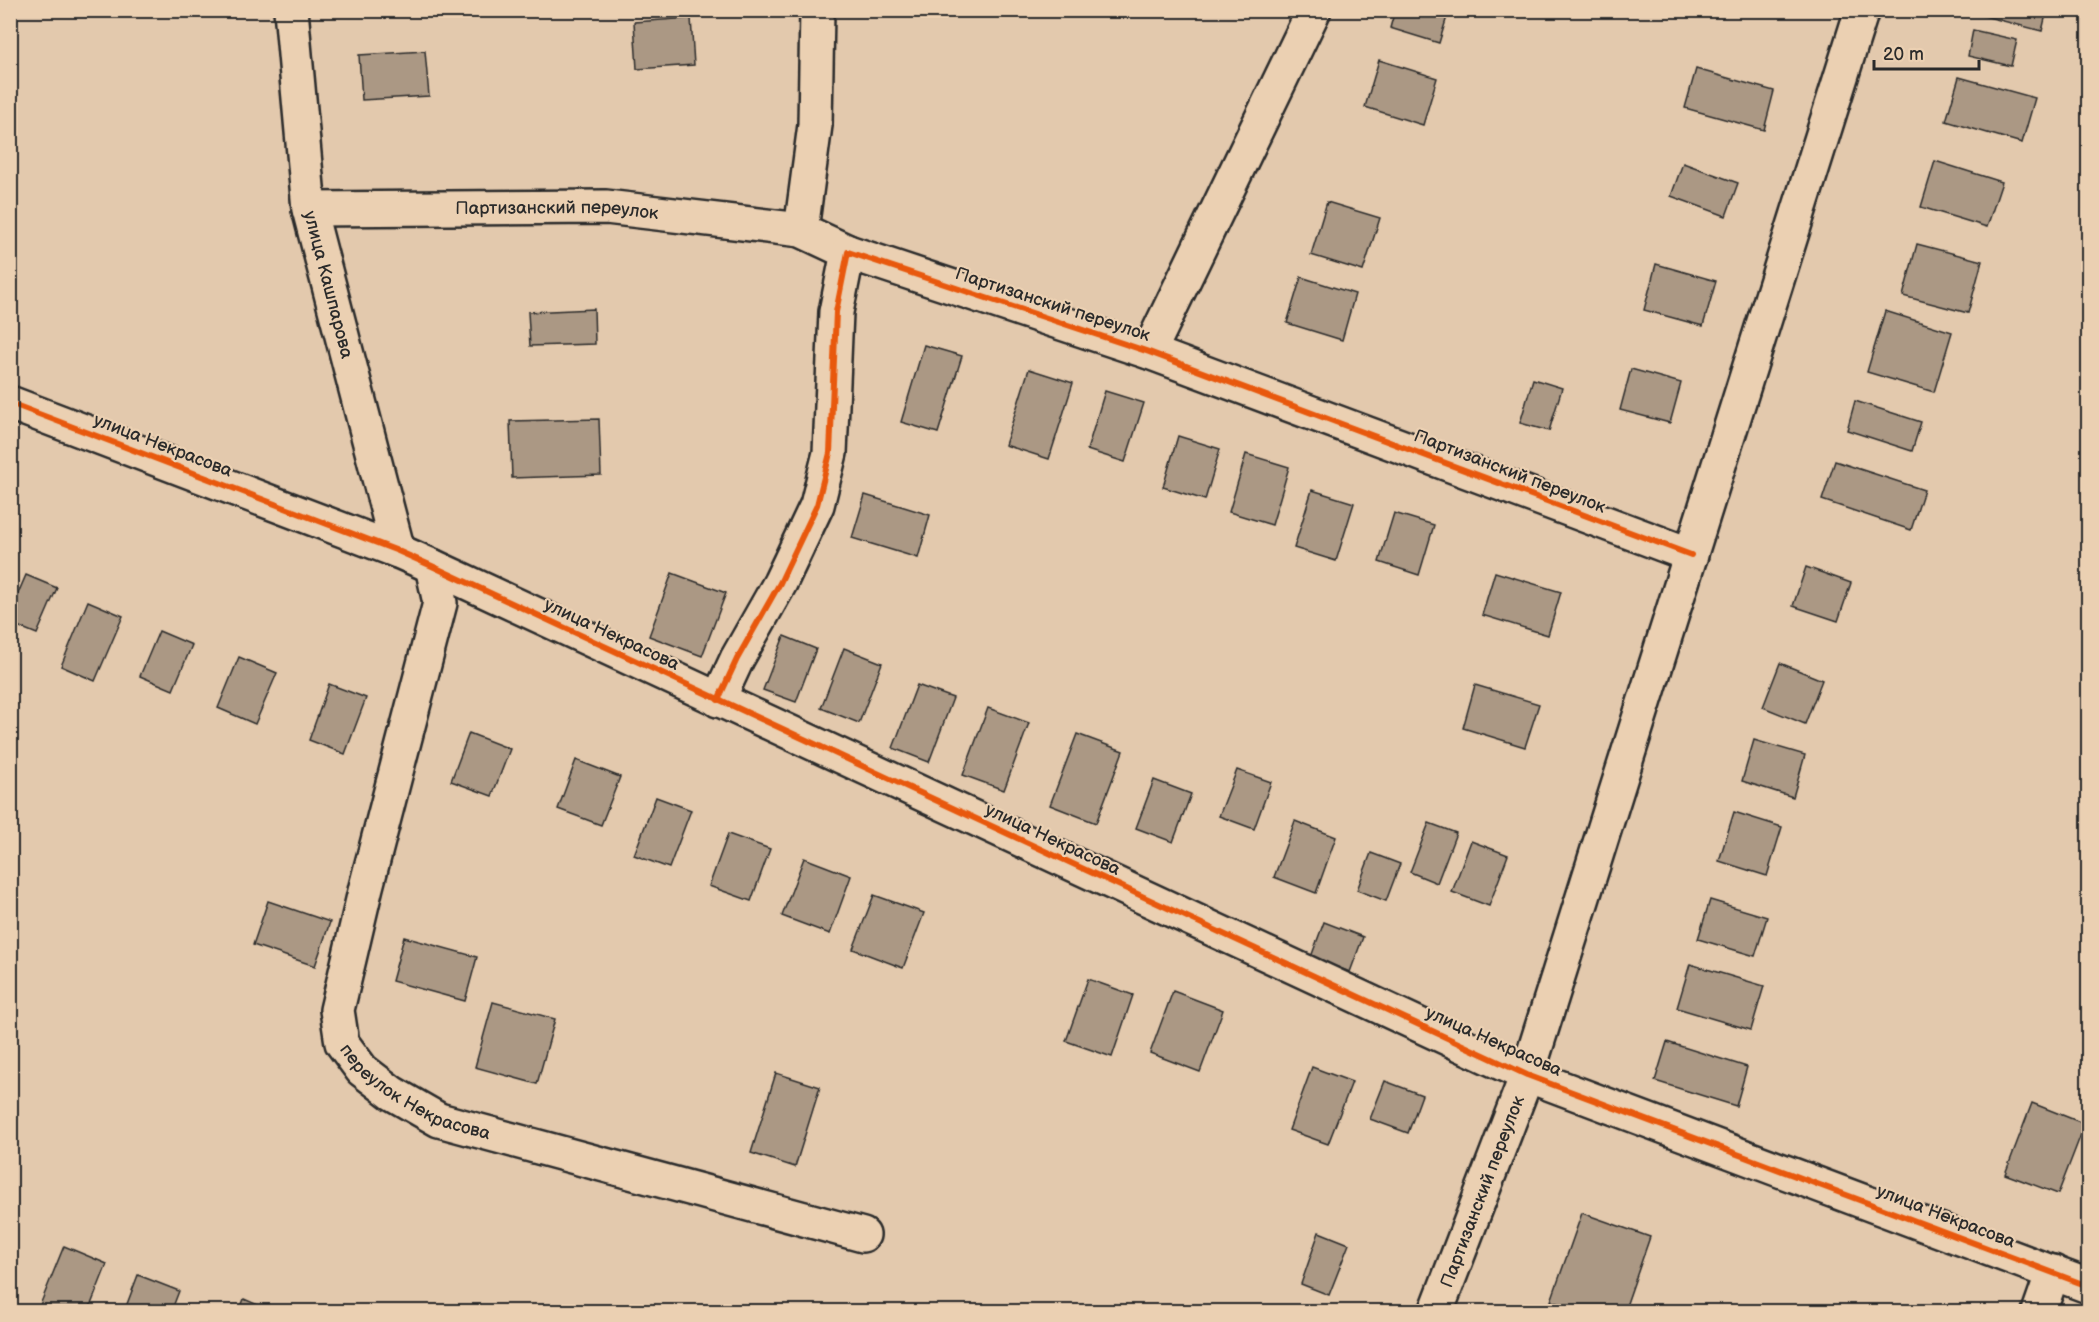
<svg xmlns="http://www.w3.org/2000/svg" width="2099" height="1322" font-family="'Balsamiq Sans',sans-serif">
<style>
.building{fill:#ab9884;stroke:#2b2b2b;stroke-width:1.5}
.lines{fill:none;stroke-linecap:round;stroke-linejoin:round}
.minor-casing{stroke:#2b2b2b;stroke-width:38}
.minor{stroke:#ebd0b2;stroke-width:33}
.cycleway-casing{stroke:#ebd0b2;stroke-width:10}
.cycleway{stroke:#e8590c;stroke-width:6}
.labels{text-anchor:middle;stroke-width:4.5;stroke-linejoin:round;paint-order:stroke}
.street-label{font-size:18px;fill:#2b2b2b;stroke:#ebd0b2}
</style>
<rect width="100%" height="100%" fill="#e3c9ad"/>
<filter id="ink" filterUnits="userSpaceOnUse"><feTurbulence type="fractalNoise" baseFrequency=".0167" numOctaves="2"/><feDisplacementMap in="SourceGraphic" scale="12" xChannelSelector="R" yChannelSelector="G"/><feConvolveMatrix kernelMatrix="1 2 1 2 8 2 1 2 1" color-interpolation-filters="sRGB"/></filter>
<g filter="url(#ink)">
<g class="building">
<polygon points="1395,10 1449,10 1439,43 1390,28"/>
<polygon points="1977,10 2047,10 2042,31 1976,14"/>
<polygon points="691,18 694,65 637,69 634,22"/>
<polygon points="1973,30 2017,40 2011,66 1968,56"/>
<polygon points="425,51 429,96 362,100 359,55"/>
<polygon points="1379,60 1437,78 1423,125 1365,107"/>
<polygon points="1696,69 1774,91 1764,130 1685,108"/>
<polygon points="1959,77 2035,98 2022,143 1946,121"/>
<polygon points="1935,161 2002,182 1987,227 1921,207"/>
<polygon points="1683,163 1738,183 1726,216 1671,196"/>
<polygon points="1327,202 1380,218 1363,271 1311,255"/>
<polygon points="1917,244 1982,261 1968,313 1903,296"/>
<polygon points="1656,264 1716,281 1703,326 1644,310"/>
<polygon points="1301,277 1355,294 1342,340 1287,323"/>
<polygon points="594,309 595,344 530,346 528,312"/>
<polygon points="1885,311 1952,332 1934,392 1867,372"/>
<polygon points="924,345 962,356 938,433 901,422"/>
<polygon points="1029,369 1073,383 1049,459 1005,445"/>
<polygon points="1631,369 1681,383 1670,423 1620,410"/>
<polygon points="1533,379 1562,388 1549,431 1520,423"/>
<polygon points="1105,391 1144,403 1125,462 1087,450"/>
<polygon points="1855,401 1921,422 1912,451 1847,430"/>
<polygon points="599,419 601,475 512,478 510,421"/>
<polygon points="1178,436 1220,449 1205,500 1163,487"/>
<polygon points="1246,454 1289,467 1272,525 1229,512"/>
<polygon points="1835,461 1924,490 1911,530 1822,500"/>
<polygon points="1312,490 1354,503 1336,561 1294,548"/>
<polygon points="865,495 930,515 918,558 852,538"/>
<polygon points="1394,513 1434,525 1419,575 1379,562"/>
<polygon points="1806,567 1851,583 1838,621 1793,606"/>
<polygon points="1495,572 1561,592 1548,635 1482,615"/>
<polygon points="672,573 726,593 702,656 649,636"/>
<polygon points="26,575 57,588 37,634 10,623 10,612"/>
<polygon points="88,601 123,616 95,681 61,666"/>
<polygon points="159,631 192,645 173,690 140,676"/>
<polygon points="784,636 816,649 796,702 763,690"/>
<polygon points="844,648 882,663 859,723 821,708"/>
<polygon points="239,657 277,673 255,724 218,708"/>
<polygon points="1780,663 1822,680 1805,724 1763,707"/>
<polygon points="329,684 366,698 345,754 309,740"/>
<polygon points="917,685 953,698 929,762 893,748"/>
<polygon points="1475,685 1539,704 1525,747 1463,728"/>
<polygon points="988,708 1029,723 1004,790 963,775"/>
<polygon points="469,733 510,749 492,796 451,781"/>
<polygon points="1077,734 1123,751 1096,823 1050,805"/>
<polygon points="1754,740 1805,755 1793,797 1742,781"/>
<polygon points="576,760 620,777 601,825 558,809"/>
<polygon points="1237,770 1271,782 1254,829 1219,816"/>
<polygon points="1154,780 1191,794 1173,842 1136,828"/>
<polygon points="656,797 691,810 669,868 634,855"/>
<polygon points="1734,812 1782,827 1767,876 1719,861"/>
<polygon points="1295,821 1336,837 1316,893 1274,877"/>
<polygon points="1429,823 1456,833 1437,883 1410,872"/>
<polygon points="728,834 770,849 751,901 709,886"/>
<polygon points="1471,841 1508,855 1489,906 1452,892"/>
<polygon points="1371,853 1400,864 1386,901 1357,890"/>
<polygon points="804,858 851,876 830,934 782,916"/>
<polygon points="874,895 924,913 903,968 853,949"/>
<polygon points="1710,900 1767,917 1755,956 1698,939"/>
<polygon points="268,901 330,922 315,966 253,945"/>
<polygon points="1324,922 1363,937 1350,972 1311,957"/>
<polygon points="404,937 477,957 465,1001 392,981"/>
<polygon points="1690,964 1764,986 1751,1030 1677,1008"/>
<polygon points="1088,979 1133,995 1112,1057 1066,1041"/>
<polygon points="1173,991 1223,1010 1200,1072 1150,1053"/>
<polygon points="493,1002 555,1019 537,1084 475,1067"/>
<polygon points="1667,1042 1747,1067 1736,1106 1655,1081"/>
<polygon points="1312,1067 1352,1082 1328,1144 1289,1130"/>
<polygon points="776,1073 820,1087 795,1167 751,1153"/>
<polygon points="1385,1081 1422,1095 1408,1133 1370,1119"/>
<polygon points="2032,1103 2085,1124 2058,1194 2005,1174"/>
<polygon points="1582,1213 1650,1237 1624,1312 1582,1312 1551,1301"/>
<polygon points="1319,1232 1349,1244 1329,1295 1301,1284"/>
<polygon points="64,1246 107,1264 88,1312 56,1312 40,1305"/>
<polygon points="138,1275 179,1291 171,1312 124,1312"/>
<polygon points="244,1299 274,1312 239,1312"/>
</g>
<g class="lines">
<g class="minor-casing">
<g id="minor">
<path id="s1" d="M 291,10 L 309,209 L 398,551"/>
<path id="s2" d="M 309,209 L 606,207 L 801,230 L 848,252"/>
<polyline points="801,230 815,125 817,10"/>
<polyline points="1149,352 1314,10"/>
<polyline points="10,403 398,551 432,566 1527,1075 2088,1286"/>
<path id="s3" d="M 432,566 L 440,603 L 366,887 L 337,1010 L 342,1043 L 362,1070 L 392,1093 L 439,1120 L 863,1235"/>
<polyline points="718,700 737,659 780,583 817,505 830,453 836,312 848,252 1149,352 1691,555"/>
<path id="s4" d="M 1436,1312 L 1527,1075 L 1862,10"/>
<polyline points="2039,1312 2053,1272"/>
</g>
</g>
<use href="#minor" class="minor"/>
<g class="cycleway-casing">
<g id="cycleway">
<polyline points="10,403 398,551 432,566 1527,1075 2088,1286"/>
<polyline points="718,700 737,659 780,583 817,505 830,453 836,312 848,252 1149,352 1691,555"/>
</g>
</g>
<use href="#cycleway" class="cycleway"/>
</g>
</g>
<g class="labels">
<g class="street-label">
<text dy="6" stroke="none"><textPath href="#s2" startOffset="248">Партизанский переулок</textPath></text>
<text dy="6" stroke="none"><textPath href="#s1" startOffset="278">улица Кашпарова</textPath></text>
<text transform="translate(1053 304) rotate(18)" y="6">Партизанский переулок</text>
<text transform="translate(163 445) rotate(21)" y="6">улица Некрасова</text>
<text transform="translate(1510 471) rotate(21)" y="6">Партизанский переулок</text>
<text transform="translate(612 634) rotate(25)" y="6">улица Некрасова</text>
<text transform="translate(1053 839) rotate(25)" y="6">улица Некрасова</text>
<text transform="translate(1494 1041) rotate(24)" y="6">улица Некрасова</text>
<text dy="6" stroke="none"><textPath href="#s3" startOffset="582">переулок Некрасова</textPath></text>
<text dy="6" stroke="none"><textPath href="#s4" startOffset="129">Партизанский переулок</textPath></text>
<text transform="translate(1946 1216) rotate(21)" y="6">улица Некрасова</text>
</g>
</g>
<rect width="2099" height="1322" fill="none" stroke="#ebd0b2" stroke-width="36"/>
<rect x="18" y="18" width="2063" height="1286" fill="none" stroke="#2b2b2b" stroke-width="2" filter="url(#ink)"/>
<path d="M1874 60v9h105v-9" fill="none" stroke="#2b2b2b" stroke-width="3"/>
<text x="1883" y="60" font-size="18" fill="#2b2b2b" stroke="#ebd0b2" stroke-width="4.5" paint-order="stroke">20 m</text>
</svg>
